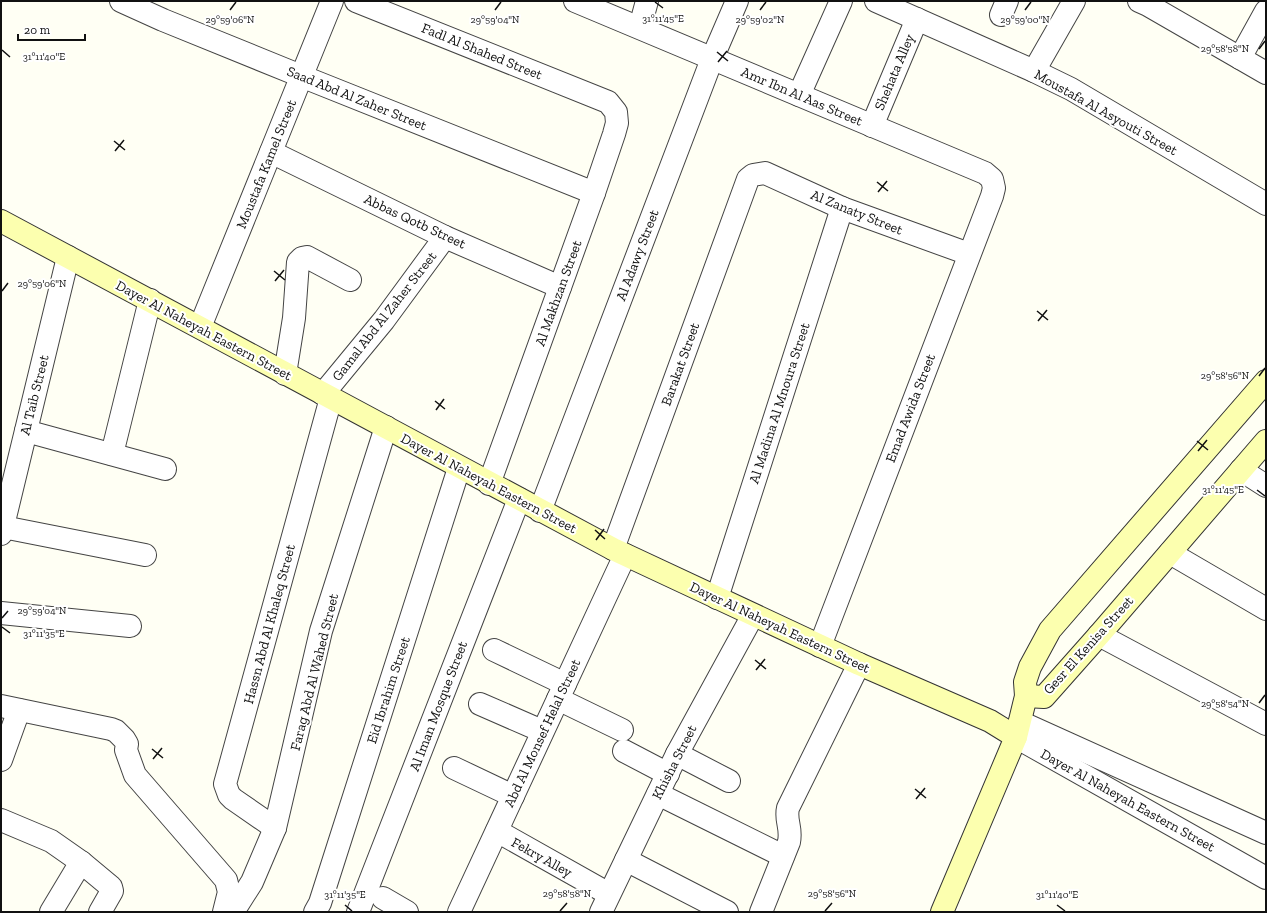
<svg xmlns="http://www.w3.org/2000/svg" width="1267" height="913" font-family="'Zilla Slab',serif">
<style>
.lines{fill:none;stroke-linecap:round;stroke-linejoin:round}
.street-casing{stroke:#444;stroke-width:24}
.secondary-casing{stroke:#333;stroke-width:24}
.street{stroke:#fff;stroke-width:22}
.secondary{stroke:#fcffaf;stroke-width:22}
.ticks{fill:none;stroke:#111;stroke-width:1.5}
.labels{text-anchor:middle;stroke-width:4;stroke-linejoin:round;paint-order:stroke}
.street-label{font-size:14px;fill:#111;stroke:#fff}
.ticks-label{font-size:10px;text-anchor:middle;fill:#111;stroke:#fff;stroke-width:4;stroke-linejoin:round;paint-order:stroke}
</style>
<rect width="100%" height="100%" fill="#fffff4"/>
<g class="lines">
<g class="street-casing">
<g id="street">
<polyline points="121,1 163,20 301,76 594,193"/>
<polyline points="356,1 608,102 616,112 617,123 614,134 594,193 489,484"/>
<polyline points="575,1 985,173 992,179 994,188 992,196 820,646"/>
<polyline points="876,1 1034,71 1071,89 1266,204"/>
<polyline points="1139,1 1148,5 1266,73"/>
<polyline points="1001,15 1007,1"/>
<polyline points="640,27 647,1"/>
<polyline points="1240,58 1266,11"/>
<polyline points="1034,71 1074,1"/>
<polyline points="799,95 841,1"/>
<polyline points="872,126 917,19"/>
<polyline points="271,152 445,237 560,287"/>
<polyline points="200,327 332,1"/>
<polyline points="285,374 294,318 298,262 302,258 307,257 350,280"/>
<polyline points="323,394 384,320 445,237"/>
<polyline points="26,431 165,469"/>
<polyline points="112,454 150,300"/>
<polyline points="1241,470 1266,486"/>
<polyline points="540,511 712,59 737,1"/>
<polyline points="3,527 145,555"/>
<polyline points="1,534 68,257"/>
<polyline points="613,549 748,179 753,175 765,173 842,208 969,254"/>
<polyline points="1170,553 1266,609"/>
<polyline points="717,598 842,208"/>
<polyline points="1,613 130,626"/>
<polyline points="1099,635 1266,724"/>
<polyline points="494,650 565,684"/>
<polyline points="558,699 622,730"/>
<polyline points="480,704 542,731"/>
<polyline points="1,706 111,729 116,731 124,739 127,744 126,750 135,775 226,880 229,892 224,912"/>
<polyline points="1020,722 1266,833"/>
<polyline points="1016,737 1266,878"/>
<polyline points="624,751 668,774"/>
<polyline points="677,754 729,781"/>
<polyline points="1,760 19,710"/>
<polyline points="454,768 513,796"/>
<polyline points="658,794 783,856"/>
<polyline points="1,820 51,841 81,862 111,887 112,891 100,912"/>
<polyline points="275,828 233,799 229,795 225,784 331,398"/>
<polyline points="497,831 609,894"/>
<polyline points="626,860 727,912"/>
<polyline points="383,898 407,912"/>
<polyline points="51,912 81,862"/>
<polyline points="233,912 252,882 275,828 321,631 386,427"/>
<polyline points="315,912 320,903 459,468"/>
<polyline points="358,912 519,499"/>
<polyline points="459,912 625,555"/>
<polyline points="601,912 677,754 753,615"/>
<path d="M 761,912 L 789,842 C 792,827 785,821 788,808 L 859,664"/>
</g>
</g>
<g class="secondary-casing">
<g id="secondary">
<polyline points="1,221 613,549 859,664 990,721 1016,737"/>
<polyline points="1026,696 1044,697 1099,635 1266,441"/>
<polyline points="942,912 1016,737 1026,696 1025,682 1030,667 1050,630 1266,381"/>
</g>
</g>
<use href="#street" class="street"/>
<use href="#secondary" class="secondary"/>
</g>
<path class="ticks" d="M 655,2 L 663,8M 230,10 L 236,2M 495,10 L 501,2M 760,10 L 766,2M 1025,10 L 1031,2M 1259,49 L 1265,41M 2,50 L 10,57M 717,52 L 728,61M 718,62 L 727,51M 114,141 L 125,150M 115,151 L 124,140M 877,182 L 888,191M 878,192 L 887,181M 274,271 L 285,280M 275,281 L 284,270M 2,291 L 8,283M 1037,311 L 1048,320M 1038,321 L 1047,310M 1259,376 L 1265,368M 435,401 L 445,409M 436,410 L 444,399M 1197,441 L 1208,450M 1198,451 L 1207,440M 1257,490 L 1265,496M 595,530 L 605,539M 596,540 L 604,529M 2,618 L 8,611M 2,627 L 10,633M 755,660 L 766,669M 756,670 L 765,659M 1259,703 L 1265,695M 152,749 L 163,758M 153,759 L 162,748M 915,789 L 926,798M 916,799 L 925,788M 345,905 L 352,911M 1057,905 L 1065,911M 560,911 L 567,903M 825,911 L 832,903"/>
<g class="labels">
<g class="street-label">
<text transform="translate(482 51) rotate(22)" y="5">Fadl Al Shahed Street</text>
<text transform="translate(894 72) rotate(-67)" y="5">Shehata Alley</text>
<text transform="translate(802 96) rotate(23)" y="5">Amr Ibn Al Aas Street</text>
<text transform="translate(357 98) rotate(22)" y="5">Saad Abd Al Zaher Street</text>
<text transform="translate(1106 112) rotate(29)" y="5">Moustafa Al Asyouti Street</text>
<text transform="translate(266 164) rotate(-68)" y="5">Moustafa Kamel Street</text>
<text transform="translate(857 212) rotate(22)" y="5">Al Zanaty Street</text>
<text transform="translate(415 221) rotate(25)" y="5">Abbas Qotb Street</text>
<text transform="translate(637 255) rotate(-69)" y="5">Al Adawy Street</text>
<text transform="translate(558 293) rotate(-70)" y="5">Al Makhzan Street</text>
<text transform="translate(384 316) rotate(-52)" y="5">Gamal Abd Al Zaher Street</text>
<text transform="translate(204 330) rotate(28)" y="5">Dayer Al Naheyah Eastern Street</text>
<text transform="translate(680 364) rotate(-70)" y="5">Barakat Street</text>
<text transform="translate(34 395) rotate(-76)" y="5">Al Taib Street</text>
<text transform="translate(779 403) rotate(-72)" y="5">Al Madina Al Mnoura Street</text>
<text transform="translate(910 408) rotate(-69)" y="5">Emad Awida Street</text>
<text transform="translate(489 483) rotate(28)" y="5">Dayer Al Naheyah Eastern Street</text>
<text transform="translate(269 624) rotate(-75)" y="5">Hassn Abd Al Khaleq Street</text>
<text transform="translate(780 627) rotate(25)" y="5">Dayer Al Naheyah Eastern Street</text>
<text transform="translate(1088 645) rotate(-48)" y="5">Gesr El Kenisa Street</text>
<text transform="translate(314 672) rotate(-76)" y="5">Farag Abd Al Wahed Street</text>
<text transform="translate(388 690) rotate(-72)" y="5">Eid Ibrahim Street</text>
<text transform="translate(438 706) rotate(-69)" y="5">Al Iman Mosque Street</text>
<text transform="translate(542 733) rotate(-65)" y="5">Abd Al Monsef Helal Street</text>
<text transform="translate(674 762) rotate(-63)" y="5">Khisha Street</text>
<text transform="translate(1128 800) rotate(29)" y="5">Dayer Al Naheyah Eastern Street</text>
<text transform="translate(542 857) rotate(29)" y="5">Fekry Alley</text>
</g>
</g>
<g class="ticks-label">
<text x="663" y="22">31°11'45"E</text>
<text x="230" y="23">29°59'06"N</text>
<text x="495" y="23">29°59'04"N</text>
<text x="760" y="23">29°59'02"N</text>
<text x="1025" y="23">29°59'00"N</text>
<text x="1225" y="52">29°58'58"N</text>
<text x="44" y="60">31°11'40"E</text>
<text x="42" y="287">29°59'06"N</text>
<text x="1225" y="379">29°58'56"N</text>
<text x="1223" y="493">31°11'45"E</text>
<text x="42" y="614">29°59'04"N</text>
<text x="44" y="637">31°11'35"E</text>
<text x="1225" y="707">29°58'54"N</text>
<text x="567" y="897">29°58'58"N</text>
<text x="832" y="897">29°58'56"N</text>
<text x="345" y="898">31°11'35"E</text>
<text x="1057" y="898">31°11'40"E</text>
</g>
<rect width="1267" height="913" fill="none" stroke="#111111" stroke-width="4"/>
<path d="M18 34v6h67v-6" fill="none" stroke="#111111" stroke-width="2"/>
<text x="24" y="34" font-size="12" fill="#111111" stroke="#ffffff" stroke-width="3" paint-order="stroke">20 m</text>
</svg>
